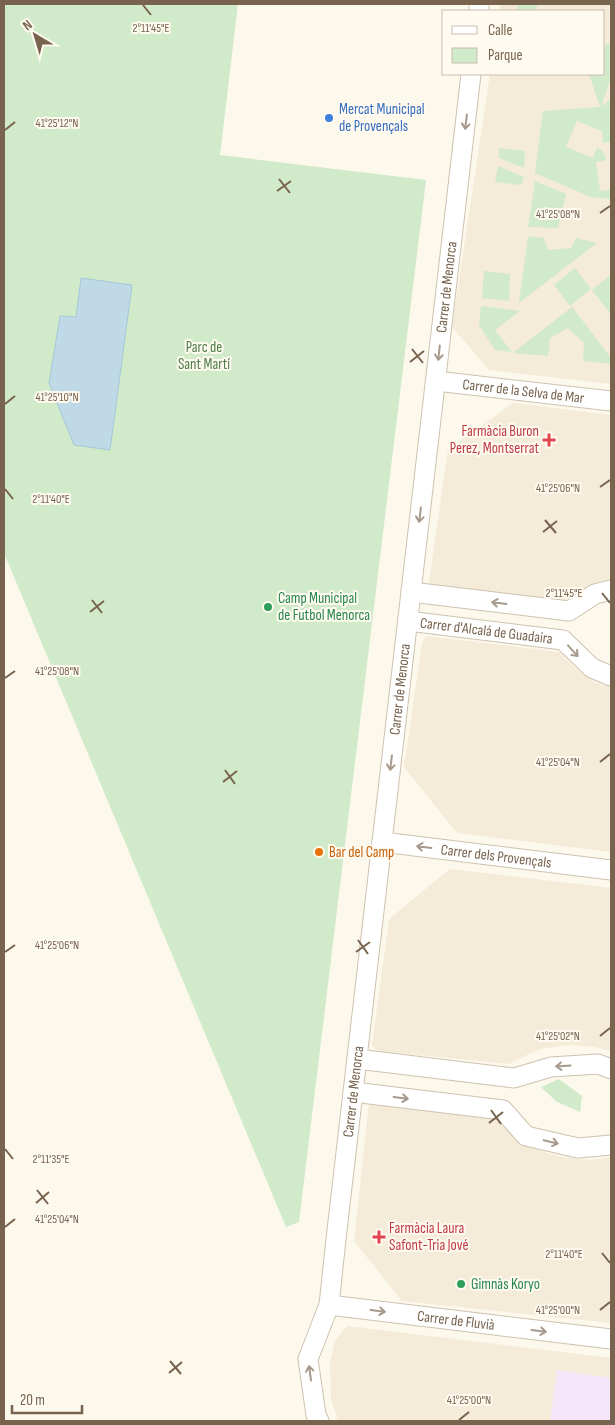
<svg xmlns="http://www.w3.org/2000/svg" width="615" height="1425" font-family="'Sofia Sans Condensed',sans-serif">
<style>
.residential{fill:#f4ebd9}
.education{fill:#f5e7f9}
.green{fill:#d1eac9}
.water{fill:#bfdae6;stroke:#a5c8d8}
.lines{fill:none;stroke-linecap:round;stroke-linejoin:round}
.street-casing{stroke:#cec2b0;stroke-width:21}
.street{stroke:#fff;stroke-width:19}
.oneway{stroke:#a79a8c}
.ticks{fill:none;stroke:#77634e;stroke-width:2}
.shop-dot{fill:#3f7fe0;stroke:#fffbf1;stroke-width:2}
.health-dot{fill:#e0444e;stroke:#fffbf1;stroke-width:2}
.leisure-dot{fill:#2e9e5b;stroke:#fffbf1;stroke-width:2}
.food-dot{fill:#e8710a;stroke:#fffbf1;stroke-width:2}
.labels{text-anchor:middle;stroke-width:4;stroke-linejoin:round;paint-order:stroke}
.shop-label{font-size:15px;fill:#366cbe;stroke:#fffbf1;text-anchor:start}
.street-label{font-size:15px;fill:#77634e;stroke:#fffbf1}
.park-label{font-size:15px;fill:#4d7c46;stroke:#fffbf1}
.health-label{font-size:15px;fill:#be3a42;stroke:#fffbf1;text-anchor:end}
.leisure-label{font-size:15px;fill:#27864d;stroke:#fffbf1;text-anchor:start}
.food-label{font-size:15px;fill:#c56008;stroke:#fffbf1;text-anchor:start}
.ticks-label{font-size:12px;text-anchor:middle;fill:#77634e;stroke:#fffbf1;stroke-width:4;stroke-linejoin:round;paint-order:stroke}
</style>
<rect width="100%" height="100%" fill="#fcf8eb"/>
<g class="residential">
<polygon points="500,4 611,4 611,384 489,370 452,327 490,74 604,74 604,11 499,11"/>
<polygon points="513,403 611,415 611,580 603,581 563,601 431,585 429,582 448,450"/>
<polygon points="426,636 559,652 576,669 596,683 611,687 611,852 457,833 404,767 422,643"/>
<polygon points="450,869 611,888 611,1051 594,1047 570,1045 545,1048 533,1052 509,1064 379,1051 375,1049 372,1045 389,919"/>
<polygon points="369,1102 501,1118 528,1147 560,1157 589,1160 611,1157 611,1323 402,1301 354,1241"/>
<polygon points="347,1326 611,1358 611,1421 338,1421 331,1399 330,1363 335,1340"/>
</g>
<polygon class="education" points="557,1370 611,1378 611,1421 550,1421"/>
<g class="green">
<polygon points="4,4 238,4 220,155 426,180 299,1222 286,1227 4,553"/>
<polygon points="518,4 538,4 535,11 517,11"/>
<path d="M 606,44 L 611,44 L 611,77 L 601,107 L 611,99 L 611,129 L 609,131 L 611,135 L 611,142 L 603,143 L 602,131 L 577,121 L 566,147 L 593,158 L 597,148 C 603,150 605,154 606,160 L 596,162 L 600,191 L 611,190 L 611,199 L 591,197 L 535,173 L 543,111 L 600,107 L 589,74 L 604,74 L 604,48 Z"/>
<polygon points="499,148 525,151 524,168 499,158"/>
<polygon points="498,166 524,177 521,185 495,182"/>
<polygon points="535,181 566,194 558,228 528,227"/>
<polygon points="528,236 544,238 548,250 571,248 576,238 597,243 519,303"/>
<polygon points="575,268 592,290 611,275 611,314 591,289 570,306 554,285"/>
<polygon points="484,271 510,274 509,301 482,298"/>
<polygon points="481,306 520,311 495,330 512,352 495,350 479,325"/>
<polygon points="572,307 611,358 611,364 583,361 584,343 568,328 550,338 548,356 513,353"/>
<polygon points="559,1079 582,1096 580,1112 557,1102 541,1087"/>
</g>
<polygon class="water" points="81,278 132,285 110,450 74,445 49,383 60,316 76,317"/>
<g class="lines">
<g class="street-casing">
<g id="street">
<polyline points="479,11 479,4"/>
<path id="s1" d="M 436,381 L 611,401"/>
<polyline points="411,592 569,611 595,594 611,590"/>
<path id="s2" d="M 408,621 L 563,640 L 592,668 L 611,676"/>
<path id="s3" d="M 382,842 L 611,870"/>
<polyline points="357,1059 514,1078 551,1067 598,1064 611,1069"/>
<polyline points="353,1092 503,1110 526,1136 578,1148 611,1145"/>
<path id="s4" d="M 329,1305 L 611,1339"/>
<path id="s5" d="M 319,1421 L 316,1415 L 308,1359 L 329,1305 L 336,1239 L 471,74"/>
</g>
</g>
<use href="#street" class="street"/>
</g>
<defs><path id="oneway-shaft" d="M-6 0H5M1.5-3L5.5 0L1.5 3" fill="none" stroke-width="1.6" stroke-linecap="round" stroke-linejoin="round" transform="scale(1.25)"/></defs>
<g class="oneway">
<use href="#oneway-shaft" transform="translate(466 122) rotate(97)"/>
<use href="#oneway-shaft" transform="translate(439 353) rotate(96)"/>
<use href="#oneway-shaft" transform="translate(420 515) rotate(97)"/>
<use href="#oneway-shaft" transform="translate(499 603) rotate(-173)"/>
<use href="#oneway-shaft" transform="translate(573 651) rotate(48)"/>
<use href="#oneway-shaft" transform="translate(391 763) rotate(97)"/>
<use href="#oneway-shaft" transform="translate(424 847) rotate(-173)"/>
<use href="#oneway-shaft" transform="translate(563 1066) rotate(176)"/>
<use href="#oneway-shaft" transform="translate(401 1098) rotate(7)"/>
<use href="#oneway-shaft" transform="translate(551 1142) rotate(13)"/>
<use href="#oneway-shaft" transform="translate(378 1311) rotate(7)"/>
<use href="#oneway-shaft" transform="translate(539 1331) rotate(7)"/>
<use href="#oneway-shaft" transform="translate(310 1373) rotate(-98)"/>
</g>
<path class="ticks" d="M 143,5 L 151,15M 5,130 L 15,122M 279,179 L 290,193M 277,191 L 291,181M 600,213 L 610,206M 412,349 L 423,363M 410,362 L 424,351M 5,404 L 15,396M 600,487 L 610,480M 5,489 L 13,499M 545,520 L 556,533M 543,532 L 557,521M 602,593 L 610,603M 92,600 L 102,613M 90,612 L 104,601M 5,678 L 15,671M 600,762 L 610,754M 225,770 L 235,784M 223,782 L 237,771M 358,940 L 368,954M 5,952 L 15,945M 356,952 L 370,942M 600,1036 L 610,1028M 491,1110 L 501,1124M 489,1123 L 503,1112M 5,1149 L 13,1159M 37,1190 L 48,1204M 36,1203 L 49,1192M 5,1227 L 15,1219M 602,1253 L 610,1263M 600,1310 L 610,1302M 170,1361 L 181,1374M 169,1373 L 182,1362M 459,1420 L 469,1412"/>
<circle class="shop-dot" cx="329" cy="118" r="5"/>
<g class="health-dot">
<path d="M546.5 432.5h5v5h5v5h-5v5h-5v-5h-5v-5h5z"/>
<path d="M376.5 1229.5h5v5h5v5h-5v5h-5v-5h-5v-5h5z"/>
</g>
<g class="leisure-dot">
<circle cx="268" cy="607" r="5"/>
<circle cx="461" cy="1284" r="5"/>
</g>
<circle class="food-dot" cx="319" cy="852" r="5"/>
<g class="labels">
<g class="shop-label">
<text x="339" y="114">Mercat Municipal<tspan x="339" dy="17">de Provençals</tspan></text>
</g>
<g class="street-label">
<text dy="5" stroke="none"><textPath href="#s5" startOffset="1146">Carrer de Menorca</textPath></text>
<text dy="5" stroke="none"><textPath href="#s1" startOffset="88">Carrer de la Selva de Mar</textPath></text>
<text dy="5" stroke="none"><textPath href="#s2" startOffset="79">Carrer d'Alcalá de Guadaira</textPath></text>
<text dy="5" stroke="none"><textPath href="#s5" startOffset="741">Carrer de Menorca</textPath></text>
<text dy="5" stroke="none"><textPath href="#s3" startOffset="115">Carrer dels Provençals</textPath></text>
<text dy="5" stroke="none"><textPath href="#s5" startOffset="336">Carrer de Menorca</textPath></text>
<text dy="5" stroke="none"><textPath href="#s4" startOffset="128">Carrer de Fluvià</textPath></text>
</g>
<g class="park-label">
<text x="204" y="352">Parc de<tspan x="204" dy="17">Sant Martí</tspan></text>
</g>
<g class="health-label">
<text x="539" y="436">Farmàcia Buron<tspan x="539" dy="17">Perez, Montserrat</tspan></text>
<text x="389" y="1233" text-anchor="start">Farmàcia Laura<tspan x="389" dy="17">Safont-Tria Jové</tspan></text>
</g>
<g class="leisure-label">
<text x="278" y="603">Camp Municipal<tspan x="278" dy="17">de Futbol Menorca</tspan></text>
<text x="471" y="1289">Gimnàs Koryo</text>
</g>
<g class="food-label">
<text x="329" y="857">Bar del Camp</text>
</g>
</g>
<g class="ticks-label">
<text x="151" y="32">2°11'45"E</text>
<text x="57" y="127">41°25'12"N</text>
<text x="558" y="218">41°25'08"N</text>
<text x="57" y="401">41°25'10"N</text>
<text x="558" y="492">41°25'06"N</text>
<text x="51" y="503">2°11'40"E</text>
<text x="564" y="597">2°11'45"E</text>
<text x="57" y="675">41°25'08"N</text>
<text x="558" y="766">41°25'04"N</text>
<text x="57" y="949">41°25'06"N</text>
<text x="558" y="1040">41°25'02"N</text>
<text x="51" y="1163">2°11'35"E</text>
<text x="57" y="1223">41°25'04"N</text>
<text x="564" y="1258">2°11'40"E</text>
<text x="558" y="1314">41°25'00"N</text>
<text x="469" y="1404">41°25'00"N</text>
</g>
<rect width="615" height="1425" fill="none" stroke="#77634e" stroke-width="10"/>
<rect x="442" y="10" width="162" height="65" fill="#fffbf1" stroke="#c9beb0"/>
<rect x="452" y="26" width="25" height="8" fill="#ffffff" stroke="#c9beb0"/>
<text x="488" y="35" font-size="15" fill="#77634e">Calle</text>
<rect x="452" y="48" width="25" height="15" fill="#d1eac9" stroke="#c9beb0"/>
<text x="488" y="60" font-size="15" fill="#77634e">Parque</text>
<g transform="translate(35 35) rotate(322)" stroke="#fffbf1" stroke-width="4" paint-order="stroke">
<path d="M0-4L9 19L0 12L-9 19Z" fill="#77634e"/>
<text y="-8" font-size="14" font-weight="bold" text-anchor="middle" fill="#77634e">N</text>
</g>
<path d="M12 1405v8h70v-8" fill="none" stroke="#77634e" stroke-width="2.5"/>
<text x="20" y="1405" font-size="15" fill="#77634e" stroke="#fffbf1" stroke-width="4" paint-order="stroke">20 m</text>
</svg>
